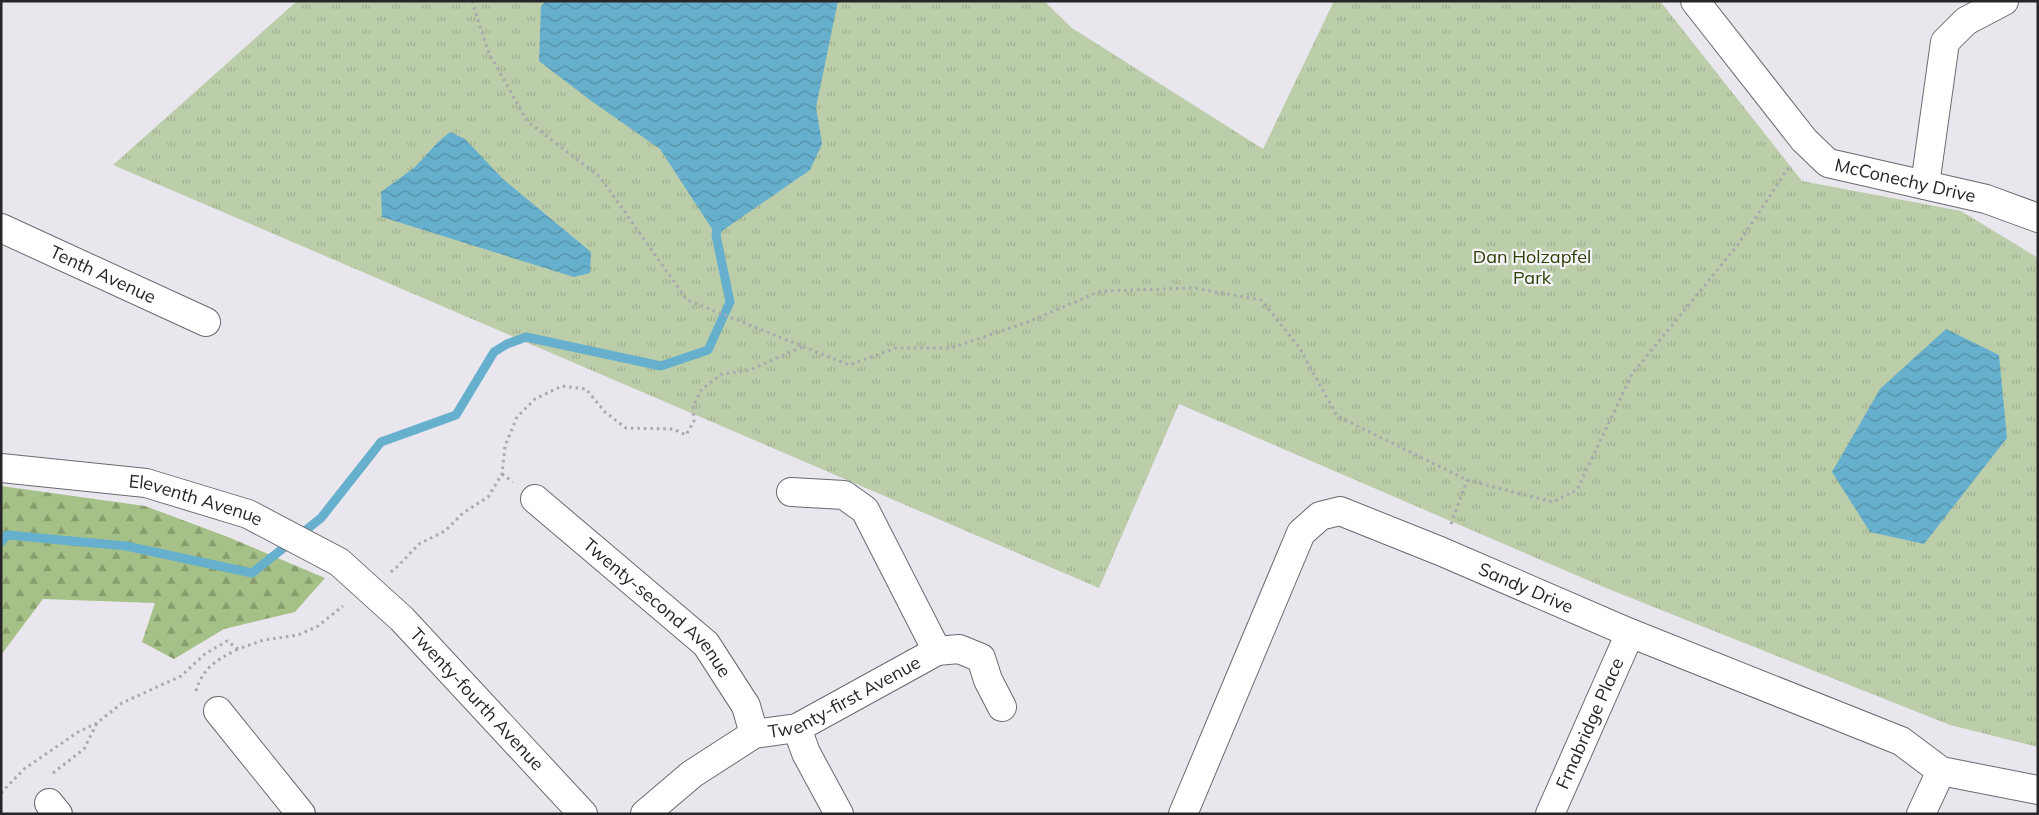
<svg xmlns="http://www.w3.org/2000/svg" width="2039" height="815" font-family="Mulish,sans-serif">
<style>
.forest{fill:url(#forest-firs)}
.park{fill:url(#park-tufts)}
.water{fill:url(#water-waves)}
.lines{fill:none;stroke-linecap:round;stroke-linejoin:round}
.stream{stroke:#67b0cd;stroke-width:9}
.minor-casing{stroke:#6b696f;stroke-width:30}
.path{stroke:#aaa7ae;stroke-width:3;stroke-dasharray:2.5 4;stroke-linecap:butt}
.minor{stroke:#fff;stroke-width:28}
.labels{text-anchor:middle;stroke-width:4.5;stroke-linejoin:round;paint-order:stroke}
.street-label{font-size:18px;fill:#262528;stroke:#f7f4fb}
.park-label{font-size:18px;fill:#294000;stroke:#f7f4fb}
</style>
<defs>
<pattern id="forest-firs" width="22" height="20" patternUnits="userSpaceOnUse" patternTransform="scale(1.25)"><rect width="22" height="20" fill="#a6c187"/><path d="M5 1l3.5 6h-7zM16 11l3.5 6h-7z" fill="#879d6e"/></pattern>
<pattern id="park-tufts" width="24" height="20" patternUnits="userSpaceOnUse" patternTransform="scale(1.25)"><rect width="24" height="20" fill="#bccda9"/><path d="M3 7l-1-3M5 7V3M7 7l1-3M15 17l-1-3M17 17v-4M19 17l1-3" fill="none" stroke="#a1b091"/></pattern>
<pattern id="water-waves" width="16" height="10" patternUnits="userSpaceOnUse" patternTransform="scale(1.25)"><rect width="16" height="10" fill="#67b0cd"/><path d="M0 5q4-4 8 0t8 0" fill="none" stroke="#558fa6"/></pattern>
</defs>
<rect width="100%" height="100%" fill="#e9e6ee"/>
<polygon class="forest" points="1,486 145,506 228,537 325,578 295,612 224,629 174,659 142,642 155,603 43,599 1,655"/>
<polygon class="park" points="297,1 1044,1 1072,28 1263,149 1334,1 1660,1 1802,181 1961,211 2038,258 2038,747 1950,725 1606,588 1179,404 1099,588 113,165"/>
<g class="water">
<polygon points="546,1 838,1 816,107 822,144 810,170 716,235 660,149 590,100 539,61 541,6"/>
<polygon points="450,132 465,139 503,179 591,252 590,273 574,277 382,217 381,192 415,167 439,141"/>
<polygon points="1946,329 1999,355 2007,438 1924,544 1870,532 1832,472 1880,389"/>
</g>
<g class="lines">
<polyline class="stream" points="1,542 7,535 126,546 252,573 321,518 381,442 456,415 494,352 507,344 526,337 661,366 708,350 730,302 716,235 718,225"/>
<g class="minor-casing">
<g id="minor">
<path id="s1" d="M 1695,1 L 1804,140 L 1828,163 L 1986,199 L 2038,218"/>
<polyline points="1925,185 1945,42 1966,21 2004,1"/>
<path id="s2" d="M 1,228 L 206,322"/>
<path id="s3" d="M 1,468 L 146,483 L 248,514 L 339,562 L 402,619 L 583,814"/>
<polyline points="791,492 844,495 865,510 937,651"/>
<path id="s4" d="M 535,499 L 706,644 L 746,706 L 754,734"/>
<polyline points="218,711 301,814"/>
<polyline points="797,728 806,753 839,814"/>
<polyline points="49,803 58,814"/>
<path id="s5" d="M 645,814 L 692,774 L 754,734 L 797,728 L 937,651 L 959,649 L 981,658 L 988,680 L 1002,707"/>
<path id="s6" d="M 1183,814 L 1301,533 L 1320,516 L 1340,511 L 1440,551 L 1630,633 L 1901,741 L 1941,771 L 2038,790"/>
<path id="s7" d="M 1550,814 L 1630,633"/>
<polyline points="1921,814 1941,771"/>
</g>
</g>
<g class="path">
<polyline points="472,1 488,51 527,121 600,177 687,300 849,365 896,348 951,348 1028,322 1101,291 1194,288 1261,300 1299,347 1337,416 1467,480 1553,502 1577,490 1632,374 1737,246 1790,165"/>
<polyline points="502,474 513,482"/>
<polyline points="1451,524 1467,480"/>
<polyline points="391,572 398,566 419,544 445,531 463,513 488,497 502,474 505,446 517,417 535,399 562,386 586,389 605,412 626,428 673,429 686,435 694,421 693,406 702,389 722,374 750,370 804,346"/>
<path d="M 196,691 C 203,667 217,660 238,649"/>
<polyline points="53,773 84,749 97,723"/>
<polyline points="1,793 24,769 78,732 97,723 122,703 181,676 205,654 227,641 238,649 264,640 298,635 318,626 343,606"/>
</g>
<use href="#minor" class="minor"/>
</g>
<g class="labels">
<g class="street-label">
<text dy="6" stroke="none"><textPath href="#s1" startOffset="289">McConechy Drive</textPath></text>
<text dy="6" stroke="none"><textPath href="#s2" startOffset="112">Tenth Avenue</textPath></text>
<text dy="6" stroke="none"><textPath href="#s3" startOffset="198">Eleventh Avenue</textPath></text>
<text dy="6" stroke="none"><textPath href="#s6" startOffset="552">Sandy Drive</textPath></text>
<text dy="6" stroke="none"><textPath href="#s4" startOffset="164">Twenty-second Avenue</textPath></text>
<text dy="6" stroke="none"><textPath href="#s5" startOffset="234">Twenty-first Avenue</textPath></text>
<text dy="6" stroke="none"><textPath href="#s3" startOffset="550">Twenty-fourth Avenue</textPath></text>
<text dy="6" stroke="none"><textPath href="#s7" startOffset="99">Frnabridge Place</textPath></text>
</g>
<g class="park-label">
<text x="1532" y="263">Dan Holzapfel<tspan x="1532" dy="21">Park</tspan></text>
</g>
</g>
<rect width="2039" height="815" fill="none" stroke="#262528" stroke-width="5"/>
</svg>
